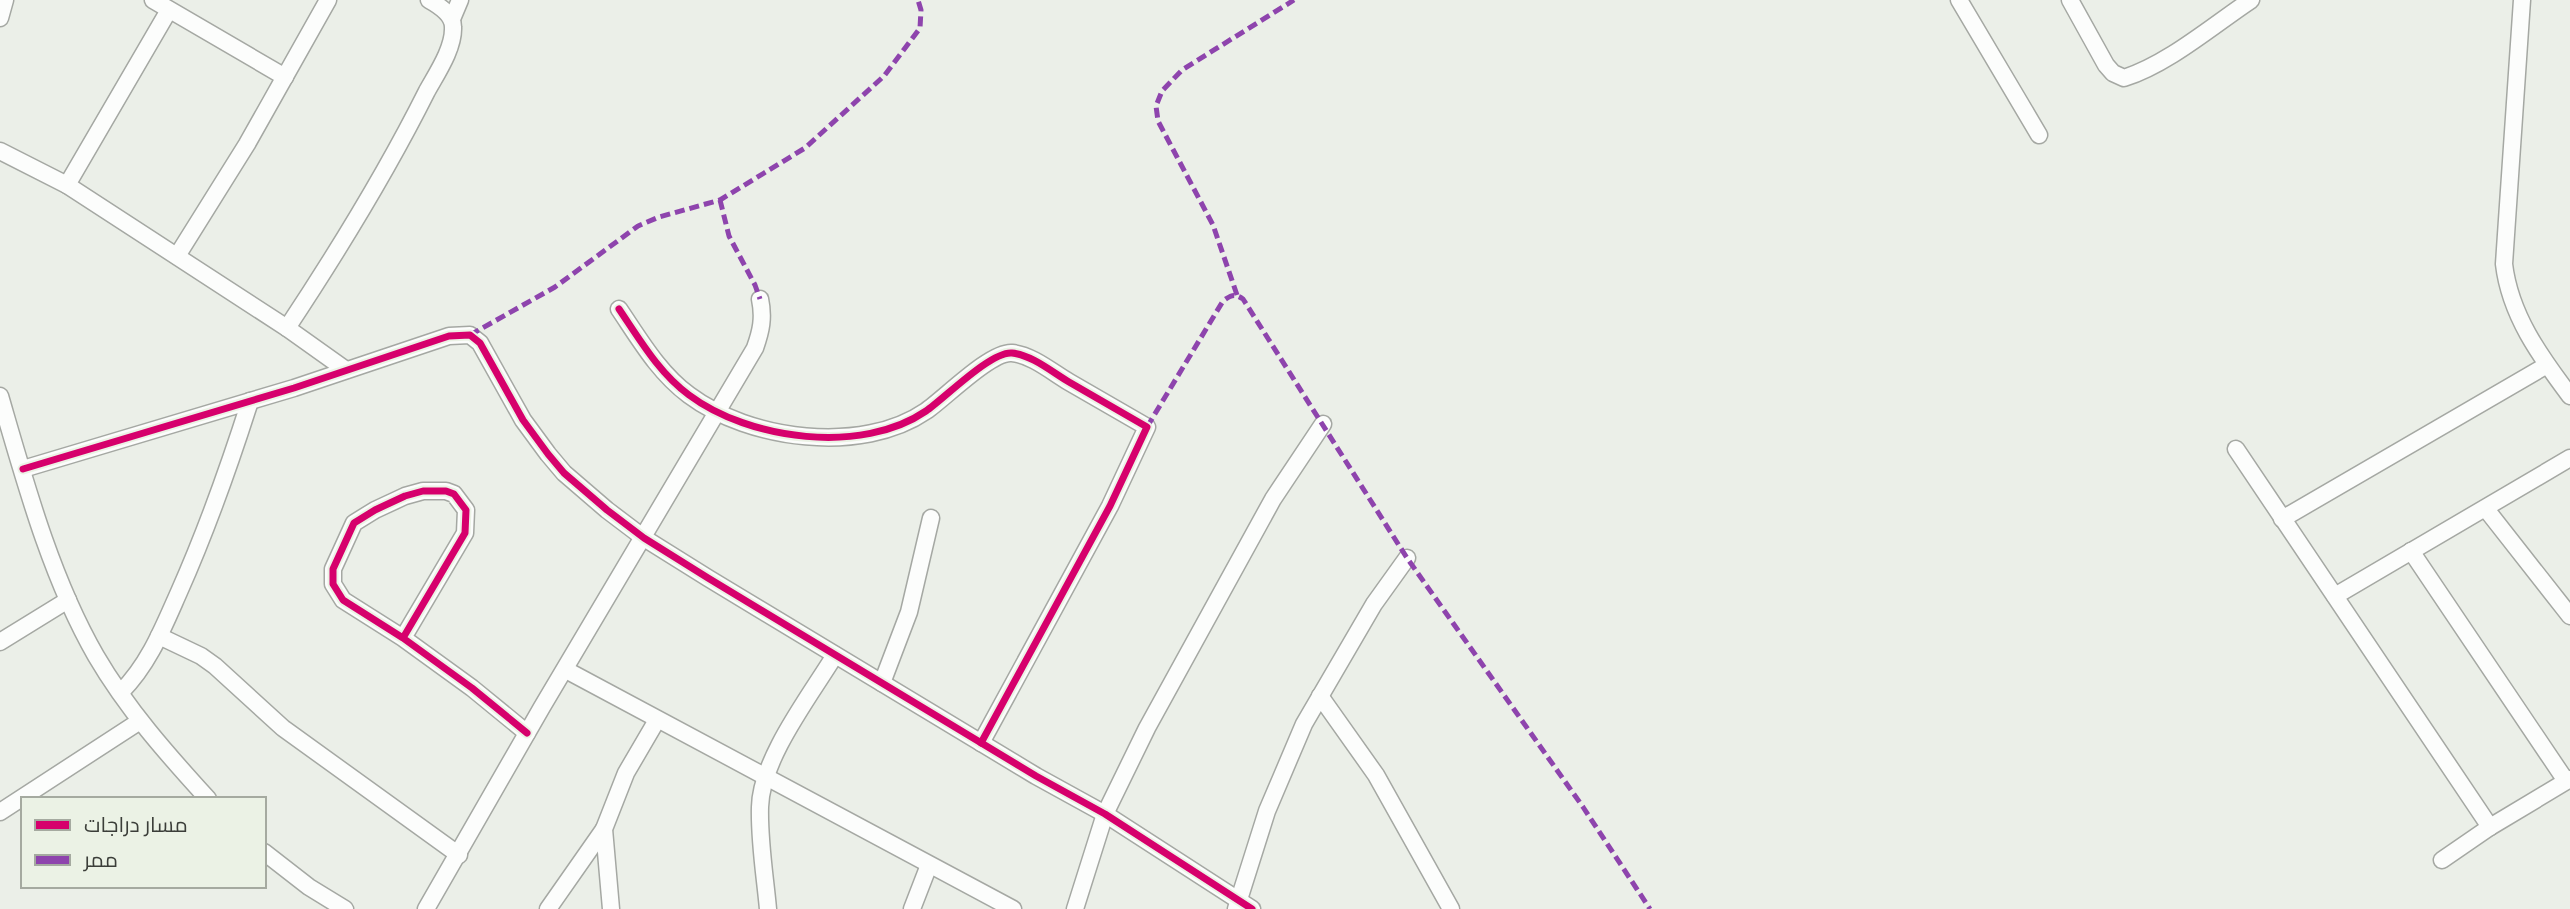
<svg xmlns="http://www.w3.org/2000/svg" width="2570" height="909" font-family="'Exo 2',Cairo,sans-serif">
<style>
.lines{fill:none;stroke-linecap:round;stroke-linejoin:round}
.minor-casing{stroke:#a5a8a3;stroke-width:19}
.minor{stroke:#fcfdfc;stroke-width:16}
.quiet{stroke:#8e44ad;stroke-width:5;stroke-dasharray:10 5;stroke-linecap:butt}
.cycleway-casing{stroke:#ebf2e5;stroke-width:11}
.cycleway{stroke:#d6006c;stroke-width:7}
</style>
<rect width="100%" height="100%" fill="#ebefe8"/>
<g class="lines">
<g class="minor-casing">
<g id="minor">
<polyline points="153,0 285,77"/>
<polyline points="1959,0 2039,135"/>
<path d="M 2070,0 L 2106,65 L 2113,73 L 2124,78 C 2168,64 2212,26 2251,0"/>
<path d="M 2522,0 L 2504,264 C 2510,315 2540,356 2570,396"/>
<polyline points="0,18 5,0"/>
<polyline points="452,19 460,0"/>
<polyline points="0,151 67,185 287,328 346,370"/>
<polyline points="67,185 169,10"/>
<polyline points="177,256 247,144 328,0"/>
<path d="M 619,309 C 640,340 659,373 689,395 C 749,440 862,455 926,411 C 945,398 991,351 1012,353 C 1032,355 1052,372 1069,382 C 1095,397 1121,412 1147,427 L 1110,506 L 981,743"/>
<path d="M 287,328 C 338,251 386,173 427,91 C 437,73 454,48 453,27 C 453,14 438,5 429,0"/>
<path d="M 0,396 C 25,482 51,578 96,656 C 127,709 167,754 208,799"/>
<polyline points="2236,449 2490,827"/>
<polyline points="23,469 294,388 449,336 470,335 480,343 523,420 548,454 564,473 607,510 644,538 708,578 1036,776 1105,814 1252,909"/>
<polyline points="2486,509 2570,616"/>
<polyline points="2282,519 2547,365"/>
<polyline points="2411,551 2566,781"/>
<polyline points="2335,596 2570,458"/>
<polyline points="159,636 201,656 215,666 283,728 459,855"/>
<polyline points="403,638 465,533 466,510 454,494 446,491 423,491 405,496 375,510 354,523 333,569 333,584 343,600 403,638 472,688 527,733"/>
<polyline points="0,642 68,600"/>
<polyline points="566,670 1013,909"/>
<polyline points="882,683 909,612 931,518"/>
<path d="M 121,692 C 149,664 163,628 179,592 C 207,529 229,467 250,401"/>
<polyline points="1320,696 1376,775 1451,909"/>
<polyline points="0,812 140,721"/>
<polyline points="264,852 309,887 345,909"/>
<polyline points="2442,860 2490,827 2570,779"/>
<path d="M 426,909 L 542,707 L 755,348 C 761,331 764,318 760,299"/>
<polyline points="548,909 604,829"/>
<polyline points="611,909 604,829 626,773 657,720"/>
<path d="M 768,909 C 765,876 759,841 760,807 C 761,759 810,696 835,655"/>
<polyline points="912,909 929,865"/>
<polyline points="1075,909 1105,814 1147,728 1273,499 1323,424"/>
<polyline points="1236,909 1267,811 1304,724 1374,604 1407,558"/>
</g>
</g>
<use href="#minor" class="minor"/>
<g class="quiet">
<polyline points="720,200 729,236 755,285 760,299"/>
<polyline points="1237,295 1213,225 1158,121 1156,106 1162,91 1182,70 1294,0"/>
<polyline points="470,335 555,287 638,226 659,217 720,200 805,148 884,76 920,28 921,10 918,0"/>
<path d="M 1147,427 L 1223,301 C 1231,295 1234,293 1243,299 L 1407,558 L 1583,807 L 1650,909"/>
</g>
<g class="cycleway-casing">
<g id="cycleway">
<path d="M 619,309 C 640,340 659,373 689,395 C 749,440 862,455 926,411 C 945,398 991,351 1012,353 C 1032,355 1052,372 1069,382 C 1095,397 1121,412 1147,427 L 1110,506 L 981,743"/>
<polyline points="23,469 294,388 449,336 470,335 480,343 523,420 548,454 564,473 607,510 644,538 708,578 1036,776 1105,814 1252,909"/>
<polyline points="403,638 465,533 466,510 454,494 446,491 423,491 405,496 375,510 354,523 333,569 333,584 343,600 403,638 472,688 527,733"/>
</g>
</g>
<use href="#cycleway" class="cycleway"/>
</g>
<rect x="21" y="797" width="245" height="91" fill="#ebf2e5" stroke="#a5aaa0" stroke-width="2"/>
<rect x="35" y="820" width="35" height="10" fill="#d6006c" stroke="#a5aaa0" stroke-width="2"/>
<text x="84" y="832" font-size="21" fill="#3b3e39">مسار دراجات</text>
<rect x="35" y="855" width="35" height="10" fill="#8e44ad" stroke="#a5aaa0" stroke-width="2"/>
<text x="84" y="867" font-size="21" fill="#3b3e39">ممر</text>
</svg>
